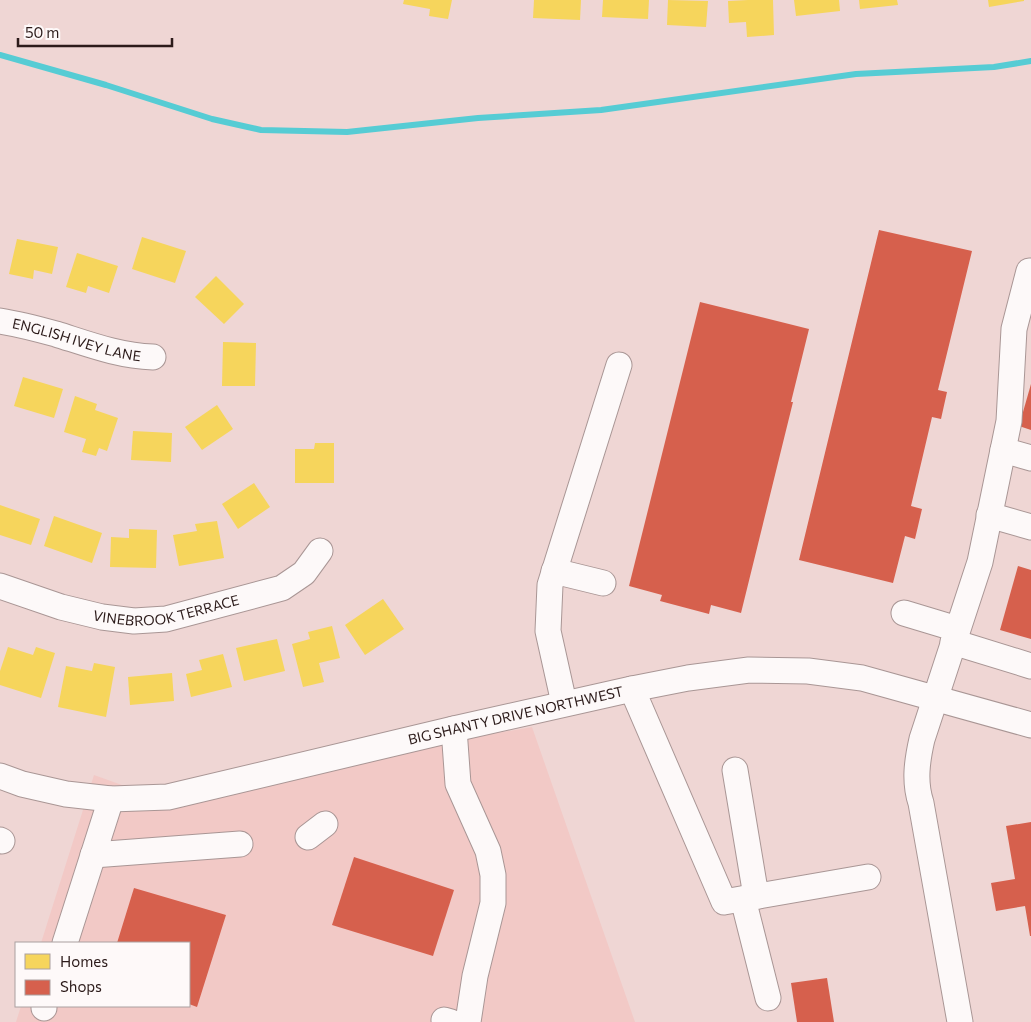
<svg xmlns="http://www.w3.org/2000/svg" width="1031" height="1022" font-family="Commissioner,sans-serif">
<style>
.built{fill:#f2c9c6}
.homes{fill:#f6d55c}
.shops{fill:#d6604d}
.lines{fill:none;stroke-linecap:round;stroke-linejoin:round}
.stream{stroke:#56ccd4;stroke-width:6}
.minor-casing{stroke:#a99695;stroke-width:27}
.minor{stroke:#fdf9f9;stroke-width:25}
.labels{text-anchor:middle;stroke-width:5;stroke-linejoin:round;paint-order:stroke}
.street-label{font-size:14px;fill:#2c1b1a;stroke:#fef9f9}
</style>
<rect width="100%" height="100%" fill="#efd6d4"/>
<polygon class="built" points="532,727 635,1022 16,1022 21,1006 189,1006 189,943 41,943 94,775 147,794"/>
<g class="homes">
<polygon points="404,0 452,0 448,19 429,16 430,9 403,4"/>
<polygon points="534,0 581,0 580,20 533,18"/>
<polygon points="603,0 649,0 648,19 602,17"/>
<polygon points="668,0 708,1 706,27 667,25"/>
<polygon points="748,0 773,0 774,35 747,37 746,22 729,23 728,1"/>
<polygon points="794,0 839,0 840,11 796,16"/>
<polygon points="859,0 897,0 898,5 860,9"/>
<polygon points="988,0 1024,0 1024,1 989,7"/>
<polygon points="142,237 186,251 175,283 132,269"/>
<polygon points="17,239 58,247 52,274 34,270 33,279 9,274"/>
<polygon points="77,253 118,266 109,293 88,286 86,293 66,287"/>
<polygon points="216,276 244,304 224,324 195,297"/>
<polygon points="223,342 256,343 255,386 222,386"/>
<polygon points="23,377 63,389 54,418 14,406"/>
<polygon points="75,396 97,404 95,410 118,418 107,451 99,448 96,456 82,452 86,439 64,432"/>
<polygon points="217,405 233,429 202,450 185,427"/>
<polygon points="133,431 172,433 171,462 131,460"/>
<polygon points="315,443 334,443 334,483 295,483 295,449 314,449"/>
<polygon points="254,483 270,507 238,529 222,504"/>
<polygon points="0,505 40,519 31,545 0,535"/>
<polygon points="54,516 102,533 92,563 44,546"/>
<polygon points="217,521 224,558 179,566 173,535 197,531 195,524"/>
<polygon points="129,529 157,530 156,568 110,567 111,537 129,538"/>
<polygon points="383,599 404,629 365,655 345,625"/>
<polygon points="332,626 340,658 319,663 324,682 303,687 292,644 310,639 308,632"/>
<polygon points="277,639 285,671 244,681 236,648"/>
<polygon points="8,647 33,655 36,647 55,653 41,698 0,685 0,671"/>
<polygon points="223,654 232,687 191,697 186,674 202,670 199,660"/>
<polygon points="94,663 115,667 106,717 58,707 66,666 92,671"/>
<polygon points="172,673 174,701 130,705 128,677"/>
</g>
<g class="shops">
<polygon points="879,230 972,251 938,390 947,392 941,419 932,417 911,506 922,509 915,539 905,536 893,583 799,560"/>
<polygon points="700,302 809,329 791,402 793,402 741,613 711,605 709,614 660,601 662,595 629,586"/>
<polygon points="1031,384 1031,430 1019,426"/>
<polygon points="1018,566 1031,570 1031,639 1000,630"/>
<polygon points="1031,822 1031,936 1030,936 1025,906 996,911 991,883 1015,879 1006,826"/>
<polygon points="354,857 454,890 433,956 332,925"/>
<polygon points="134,888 226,915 197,1007 189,1004 189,943 117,943"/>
<polygon points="827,978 834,1022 797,1022 791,983"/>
</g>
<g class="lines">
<polyline class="stream" points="0,55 106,85 212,119 261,130 347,132 478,118 601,110 856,74 994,67 1031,61"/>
<g class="minor-casing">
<g id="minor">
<path id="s1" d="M 0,321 C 19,324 38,329 56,334 C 88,344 119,356 153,357"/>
<polyline points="1003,450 1031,458"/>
<polyline points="989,515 1031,527"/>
<polyline points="554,571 603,583"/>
<path id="s2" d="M 0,586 L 61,607 L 102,617 L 134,621 L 166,619 L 282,588 L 304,573 L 320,551"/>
<polyline points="904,613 957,629"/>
<polyline points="953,642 1031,666"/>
<polyline points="632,689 724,902 868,877"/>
<polyline points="564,703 548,631 550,585 619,365"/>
<polyline points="454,729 458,784 488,851 493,875 493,903 475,976 468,1022"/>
<polyline points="735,770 754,884 758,896"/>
<path id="s3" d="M 0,776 L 22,784 L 66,794 L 111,799 L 168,797 L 454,729 L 632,689 L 688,678 L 749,670 L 808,671 L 862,678 L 1031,725"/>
<polyline points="308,837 325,824"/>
<polyline points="0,840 2,841"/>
<polyline points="93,855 240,844"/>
<polyline points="743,899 768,998"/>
<polyline points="65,943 111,799"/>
<polyline points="44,1008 44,1006"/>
<polyline points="444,1020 451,1022"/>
<path d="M 960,1022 L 921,803 C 914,782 917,761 922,739 L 980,562 L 1009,421 L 1014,329 L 1029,271 L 1031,271"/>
</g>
</g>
<use href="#minor" class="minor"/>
</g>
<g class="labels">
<g class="street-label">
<text dy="5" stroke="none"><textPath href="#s1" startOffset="79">ENGLISH IVEY LANE</textPath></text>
<text dy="5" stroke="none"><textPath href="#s2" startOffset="172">VINEBROOK TERRACE</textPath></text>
<text dy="5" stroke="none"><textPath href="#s3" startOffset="528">BIG SHANTY DRIVE NORTHWEST</textPath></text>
</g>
</g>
<rect x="15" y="942" width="175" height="65" fill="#fef9f9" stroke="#aaa0a0"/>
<rect x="25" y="954" width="25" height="15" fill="#f6d55c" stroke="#aaa0a0"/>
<text x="60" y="967" font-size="15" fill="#2c1b1a">Homes</text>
<rect x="25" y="980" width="25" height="15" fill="#d6604d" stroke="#aaa0a0"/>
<text x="60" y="992" font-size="15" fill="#2c1b1a">Shops</text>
<path d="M18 38v8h154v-8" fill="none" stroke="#2c1b1a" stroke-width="2.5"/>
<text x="25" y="38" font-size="15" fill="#2c1b1a" stroke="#fef9f9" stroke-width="4" paint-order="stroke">50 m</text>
</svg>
